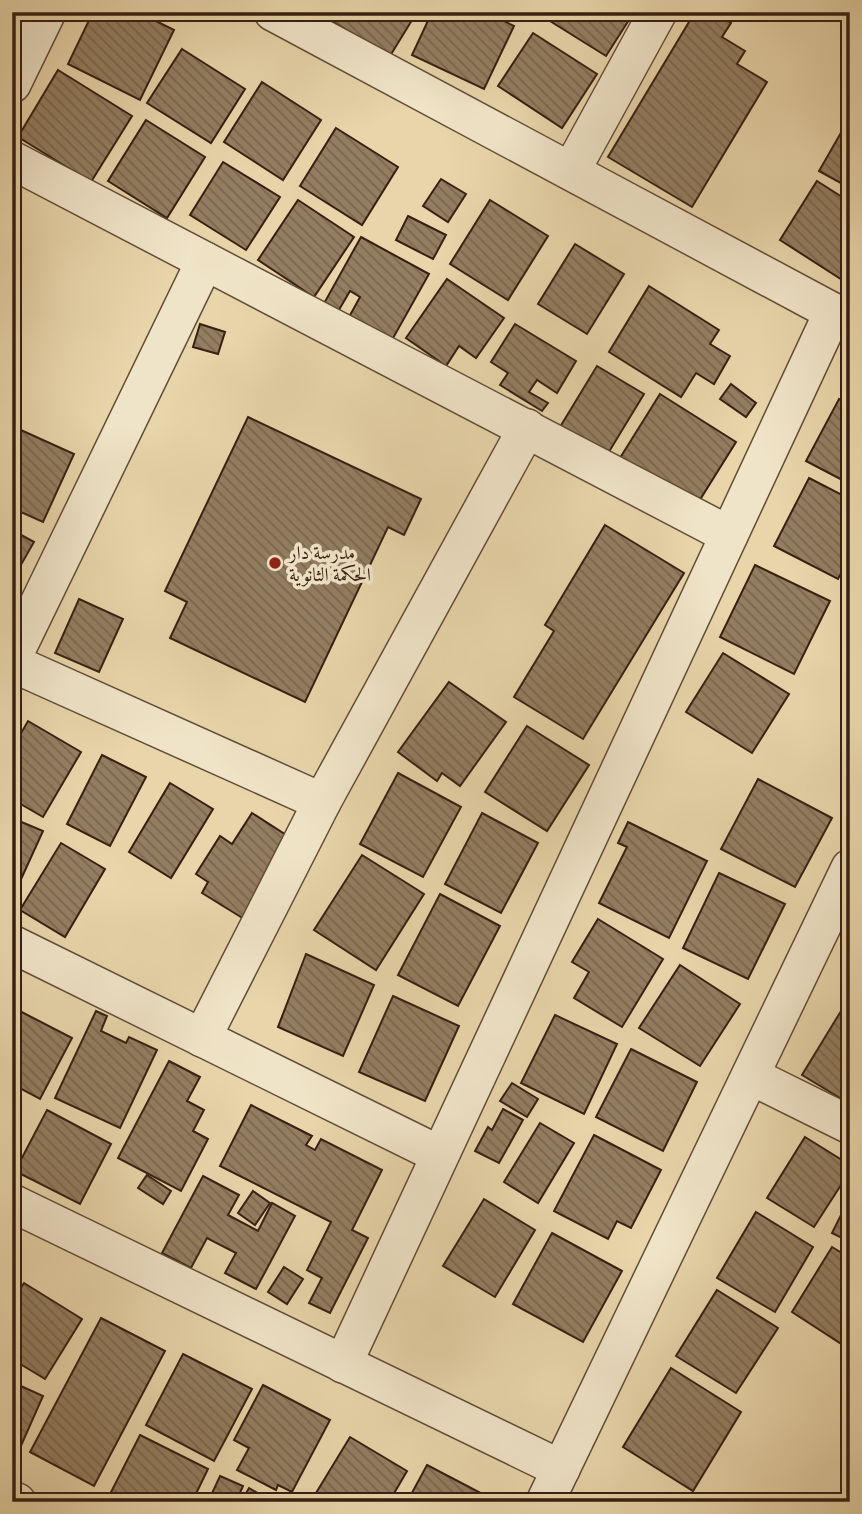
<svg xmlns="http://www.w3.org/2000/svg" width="862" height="1514" font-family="'IM FELL Great Primer',Amiri,serif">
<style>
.building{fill:url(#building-back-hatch);stroke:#371f12;stroke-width:2}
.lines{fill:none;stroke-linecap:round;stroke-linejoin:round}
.street-casing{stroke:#634c38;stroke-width:40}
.street{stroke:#f0e4c8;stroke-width:37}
.poi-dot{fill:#8f2418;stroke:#f0e4c8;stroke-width:2.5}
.labels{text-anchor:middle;stroke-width:7;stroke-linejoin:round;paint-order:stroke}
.poi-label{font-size:19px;fill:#371f12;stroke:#f0e4c8;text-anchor:start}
</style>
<defs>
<pattern id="building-back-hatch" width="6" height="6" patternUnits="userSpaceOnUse" patternTransform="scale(1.75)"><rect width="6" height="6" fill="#937e61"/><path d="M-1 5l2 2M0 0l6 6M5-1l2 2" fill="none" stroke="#79674f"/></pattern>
</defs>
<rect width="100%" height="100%" fill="#e8d5aa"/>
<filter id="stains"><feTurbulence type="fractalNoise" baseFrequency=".00286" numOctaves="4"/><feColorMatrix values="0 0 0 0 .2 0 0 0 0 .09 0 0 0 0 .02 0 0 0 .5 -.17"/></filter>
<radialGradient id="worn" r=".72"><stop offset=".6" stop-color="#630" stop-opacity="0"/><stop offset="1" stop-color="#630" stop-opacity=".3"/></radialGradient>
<g class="building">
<polygon points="93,12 138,12 174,30 140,100 68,64"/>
<polygon points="328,12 417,12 390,56 325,17"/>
<polygon points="432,12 486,12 514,26 484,89 412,55"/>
<polygon points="545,12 634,12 606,56 542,16"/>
<polygon points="695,12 714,12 731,23 722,37 745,51 737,64 767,82 692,207 608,157"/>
<polygon points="533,33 597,74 562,128 498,86"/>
<polygon points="182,49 245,89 211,143 147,103"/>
<polygon points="58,70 132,116 91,182 18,137"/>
<polygon points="262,82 321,120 283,180 224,142"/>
<polygon points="850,117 850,188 819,171"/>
<polygon points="146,120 205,157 167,218 108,181"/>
<polygon points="336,128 398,167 362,225 300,186"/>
<polygon points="223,162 280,197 246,250 190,215"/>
<polygon points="441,179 466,194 448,222 423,206"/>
<polygon points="817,181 850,202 850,285 780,240"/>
<polygon points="298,200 354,237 314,297 258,260"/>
<polygon points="490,200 548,236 508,300 450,264"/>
<polygon points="408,216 446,235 433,259 396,240"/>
<polygon points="361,237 429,274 392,340 349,317 360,297 350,291 336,315 322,307"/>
<polygon points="575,244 624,274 587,334 538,304"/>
<polygon points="447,279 504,318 476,358 459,346 446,366 406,338"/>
<polygon points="649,286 719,330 710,344 730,356 714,384 696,373 681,397 609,352"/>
<polygon points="200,324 225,332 218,354 193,347"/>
<polygon points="515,324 576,361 557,393 537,380 529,392 548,403 542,411 500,385 508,373 491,362"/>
<polygon points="597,366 644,394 604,460 557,432"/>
<polygon points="731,384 756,403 746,417 720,399"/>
<polygon points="660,394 736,442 696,506 620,458"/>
<polygon points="839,399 850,405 850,484 806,461"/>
<polygon points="248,417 421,499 404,535 388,527 305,702 170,638 187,602 165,591"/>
<polygon points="12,426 74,454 43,522 12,508"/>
<polygon points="809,478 850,499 850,557 838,579 774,546"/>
<polygon points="605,525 684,573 583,739 514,697 554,631 545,625"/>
<polygon points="12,530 34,542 14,577 12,576"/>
<polygon points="755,565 830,601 794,674 720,637"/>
<polygon points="79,599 123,619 99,672 55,653"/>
<polygon points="723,653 789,694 752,753 686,712"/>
<polygon points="449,682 506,722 460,786 442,773 437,781 398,752"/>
<polygon points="28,721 81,752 43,817 12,799 12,749"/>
<polygon points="527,726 589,765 547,831 485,792"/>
<polygon points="102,755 146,777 110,846 67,824"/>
<polygon points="398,773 461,807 423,877 360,844"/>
<polygon points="758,779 832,818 795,887 721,849"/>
<polygon points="170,783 213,809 171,878 129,852"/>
<polygon points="252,813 294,840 244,919 202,893 208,882 196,874 220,836 232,844"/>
<polygon points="482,813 538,843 501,913 445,884"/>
<polygon points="12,818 43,831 12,899"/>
<polygon points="628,822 707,861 669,938 599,903 627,847 618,843"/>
<polygon points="61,843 105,869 65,937 20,910"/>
<polygon points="362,855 424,894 376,970 314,930"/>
<polygon points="719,873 785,904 748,979 683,948"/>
<polygon points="440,894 500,926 458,1006 398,975"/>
<polygon points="598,919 663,959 622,1027 574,998 589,972 572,962"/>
<polygon points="306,954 374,985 343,1056 278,1027"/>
<polygon points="680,965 740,1004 700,1066 639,1028"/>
<polygon points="393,996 459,1026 425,1101 359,1072"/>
<polygon points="12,1007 72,1038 40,1099 12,1084"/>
<polygon points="96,1011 107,1016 101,1031 126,1043 129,1037 157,1050 120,1128 55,1098"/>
<polygon points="841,1011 850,1016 850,1104 802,1075"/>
<polygon points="555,1015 617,1044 584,1114 521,1083"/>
<polygon points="631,1049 697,1082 663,1151 596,1117"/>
<polygon points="169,1061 200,1077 187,1101 204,1110 193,1131 208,1139 181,1191 118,1158"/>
<polygon points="512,1083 538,1099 527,1117 500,1101"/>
<polygon points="251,1105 312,1136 306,1145 315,1150 321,1139 382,1170 352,1230 368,1238 330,1313 309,1303 322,1278 307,1270 331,1222 220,1166"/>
<polygon points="503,1109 523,1120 499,1163 475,1151 488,1127 492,1130"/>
<polygon points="47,1110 111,1144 80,1204 15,1171"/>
<polygon points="540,1123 574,1143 538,1203 504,1182"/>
<polygon points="594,1135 661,1170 631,1228 617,1221 608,1239 554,1211"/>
<polygon points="805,1137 850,1165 850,1171 814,1227 767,1198"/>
<polygon points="147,1175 171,1191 163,1204 138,1188"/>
<polygon points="203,1176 239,1195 228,1215 258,1231 272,1203 295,1216 256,1289 225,1273 236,1253 207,1238 191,1268 162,1253"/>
<polygon points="253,1191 270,1203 255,1225 238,1213"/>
<polygon points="850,1197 850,1242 832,1233"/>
<polygon points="484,1199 535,1230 495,1297 443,1266"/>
<polygon points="756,1212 813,1247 775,1312 717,1278"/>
<polygon points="552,1233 622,1271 583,1342 513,1304"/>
<polygon points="832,1247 850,1258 850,1334 843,1345 792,1312"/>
<polygon points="284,1267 303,1279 287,1304 268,1292"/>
<polygon points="24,1283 82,1319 45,1379 12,1359 12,1302"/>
<polygon points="717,1290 778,1328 736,1393 676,1356"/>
<polygon points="101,1318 165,1351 94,1486 30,1452"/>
<polygon points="183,1354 252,1389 214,1461 146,1425"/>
<polygon points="671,1368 741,1412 693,1491 623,1447"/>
<polygon points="12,1382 43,1396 12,1466"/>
<polygon points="263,1385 330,1420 292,1492 278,1485 276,1490 237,1470 249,1448 234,1440"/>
<polygon points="140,1435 208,1469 192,1502 106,1502"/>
<polygon points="350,1437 407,1471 389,1502 319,1502 313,1498"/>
<polygon points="427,1465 496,1501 495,1502 407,1502"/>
<polygon points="220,1476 243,1486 236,1502 208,1502"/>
<polygon points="249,1488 273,1502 241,1502"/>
</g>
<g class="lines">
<g class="street-casing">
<g id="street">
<polyline points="273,12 850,321"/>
<polyline points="12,84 47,12"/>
<polyline points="12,160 729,535"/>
<polyline points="571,171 658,12"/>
<polyline points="12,659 205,261"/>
<polyline points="12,663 322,802"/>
<polyline points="12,944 440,1155"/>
<polyline points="202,1038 322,802 527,428"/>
<polyline points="751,1076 850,1125"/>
<polyline points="12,1203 561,1469"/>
<polyline points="343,1364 833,312"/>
<polyline points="12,1500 17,1502"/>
<polyline points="545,1502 850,868"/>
</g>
</g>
<use href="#street" class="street"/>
</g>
<circle class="poi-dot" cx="275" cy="563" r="7"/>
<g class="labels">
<g class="poi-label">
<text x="289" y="559">مدرسة دار<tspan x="289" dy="22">الحكمة الثانوية</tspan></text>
</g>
</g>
<rect width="862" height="1514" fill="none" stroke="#e8d5aa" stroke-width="42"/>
<rect x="14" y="14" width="834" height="1486" fill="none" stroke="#371f12" stroke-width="3.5"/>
<rect x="21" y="21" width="820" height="1472" fill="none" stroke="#371f12" stroke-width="2"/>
<rect width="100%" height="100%" filter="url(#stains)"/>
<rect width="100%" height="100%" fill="url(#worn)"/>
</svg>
